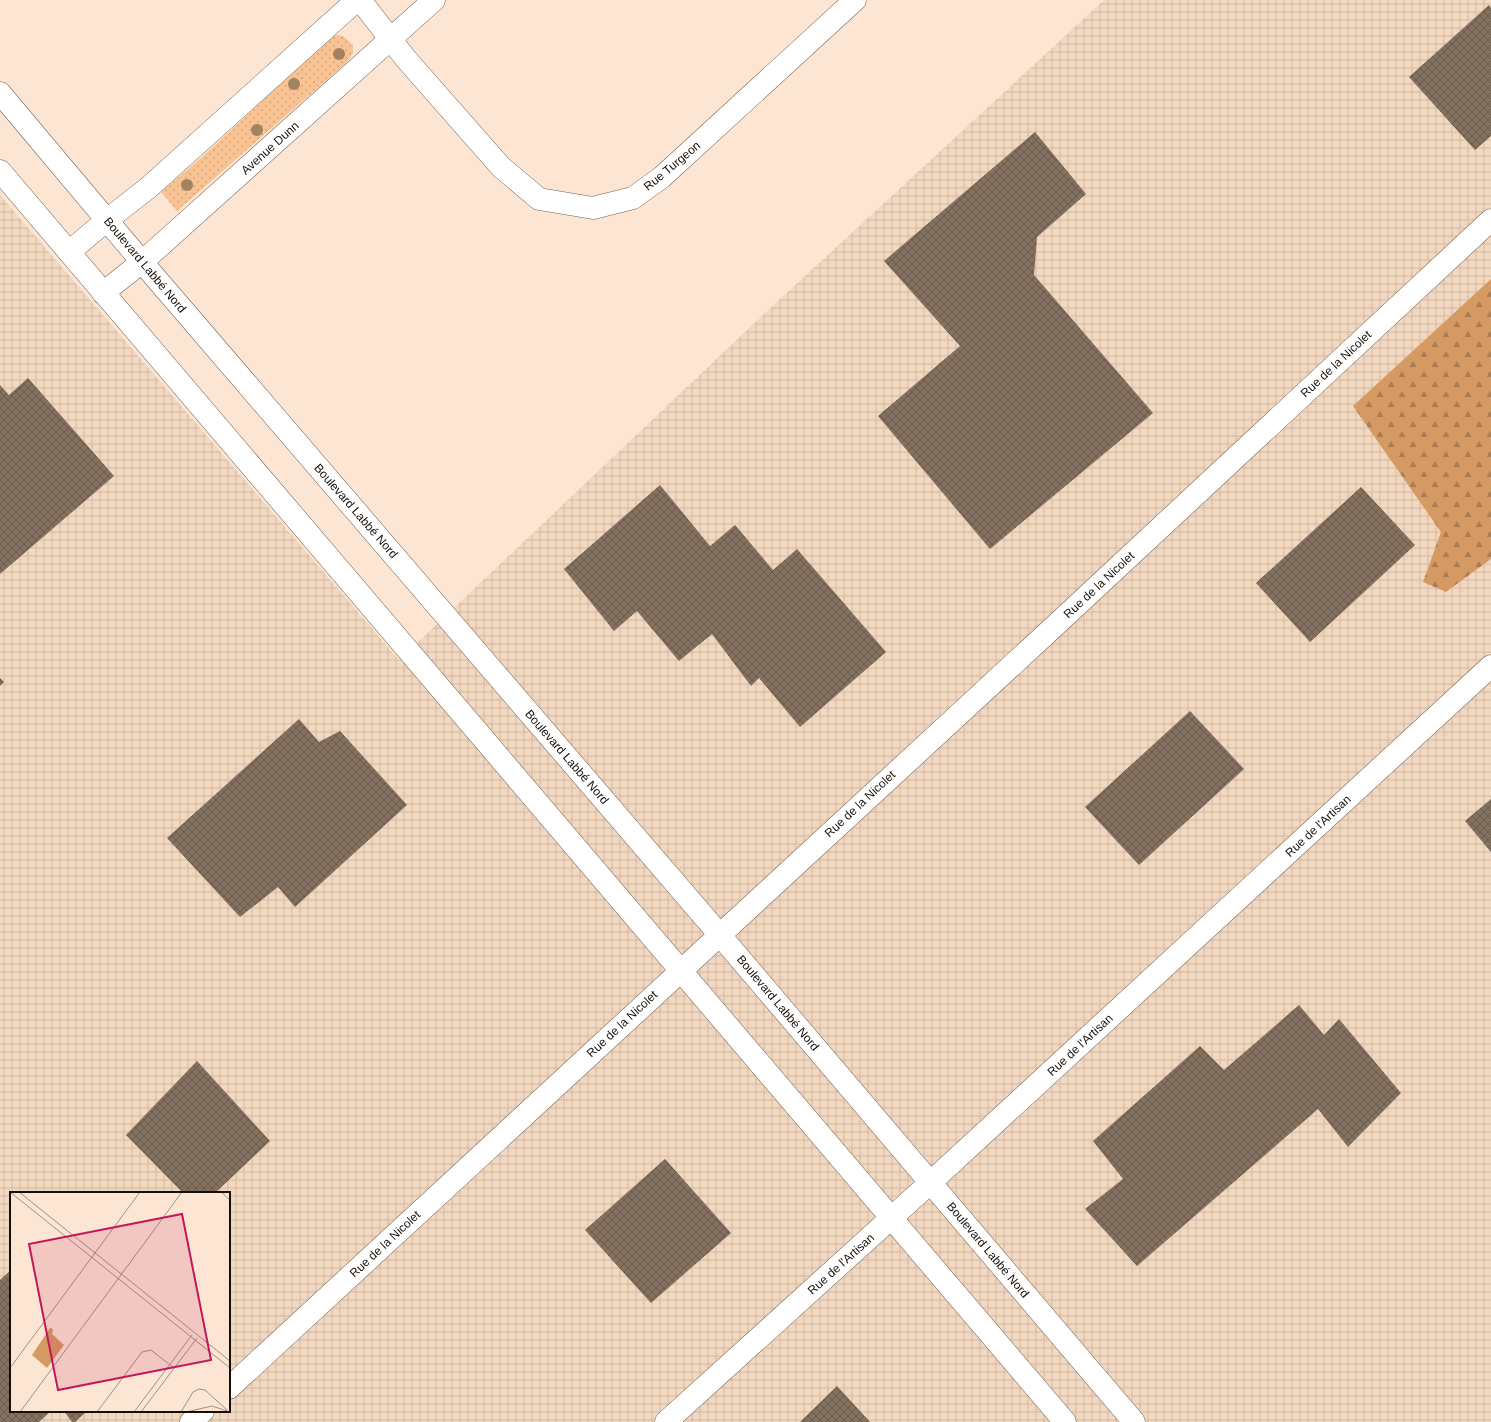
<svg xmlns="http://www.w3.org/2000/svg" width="1491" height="1422" font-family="Helvetica,sans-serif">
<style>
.industrial{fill:url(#industrial-grid);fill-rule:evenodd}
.grass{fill:url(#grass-dots)}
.forest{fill:url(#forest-firs)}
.building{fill:url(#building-cross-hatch)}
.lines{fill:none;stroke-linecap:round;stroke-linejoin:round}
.minor-casing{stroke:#736050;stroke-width:23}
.secondary-casing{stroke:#736050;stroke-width:23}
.minor{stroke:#fff;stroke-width:22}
.secondary{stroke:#fff;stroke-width:22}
.tree{fill:#a28261}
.labels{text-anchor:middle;stroke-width:3;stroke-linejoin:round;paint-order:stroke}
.street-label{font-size:12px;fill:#160f09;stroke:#fff}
.inset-road{fill:none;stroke:#a09082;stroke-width:1}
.view{fill:#c2185b;fill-opacity:0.15;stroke:#c2185b;stroke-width:2}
.inset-edge{fill:none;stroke:#160f09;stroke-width:2}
</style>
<defs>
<pattern id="industrial-grid" width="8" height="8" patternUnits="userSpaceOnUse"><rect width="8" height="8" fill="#f3d8c0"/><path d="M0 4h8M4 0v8" fill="none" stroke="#d0b8a4"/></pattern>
<pattern id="grass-dots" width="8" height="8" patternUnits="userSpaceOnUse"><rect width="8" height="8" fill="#f8c292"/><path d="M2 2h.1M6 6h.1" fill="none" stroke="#d4a67d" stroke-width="1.8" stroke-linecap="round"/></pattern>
<pattern id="forest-firs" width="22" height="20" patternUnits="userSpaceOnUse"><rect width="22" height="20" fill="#d59a63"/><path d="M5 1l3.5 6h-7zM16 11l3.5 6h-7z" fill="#ac7c50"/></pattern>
<pattern id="building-cross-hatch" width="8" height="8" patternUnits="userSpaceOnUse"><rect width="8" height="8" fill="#83705f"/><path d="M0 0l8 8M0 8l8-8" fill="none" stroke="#6a5a4d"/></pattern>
</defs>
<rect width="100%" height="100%" fill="#fce6d3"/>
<path class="industrial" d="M 1104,0 L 1491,0 L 1491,1422 L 0,1422 L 0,195 L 399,660 L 765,313 ZM 11,1193 L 229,1193 L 229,1411 L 11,1411 Z"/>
<polygon class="grass" points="337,35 343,36 353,45 353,53 347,62 177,211 161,192 201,158 331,37"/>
<polygon class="forest" points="1491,279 1491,559 1446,592 1423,582 1441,532 1353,406"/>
<g class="building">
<polygon points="1489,5 1491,8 1491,136 1475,150 1409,77"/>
<polygon points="1035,132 1086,194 1037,237 1034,275 1153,413 990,549 878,416 960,346 884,261"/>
<polygon points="28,378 114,476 0,574 0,385 9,395"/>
<polygon points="660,485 710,546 735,525 773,570 797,549 886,652 800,727 759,678 751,686 712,634 679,661 637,611 614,631 564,569"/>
<polygon points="1361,487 1415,545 1310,642 1256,583"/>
<polygon points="0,678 4,682 0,686"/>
<polygon points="1190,711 1244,769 1139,865 1085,807"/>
<polygon points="299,719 319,742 340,731 407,805 295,907 278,887 240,917 167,838"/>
<polygon points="1491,799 1491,852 1465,821"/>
<polygon points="1299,1005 1324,1035 1339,1019 1401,1093 1348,1147 1318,1109 1137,1266 1085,1209 1123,1179 1093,1141 1200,1046 1224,1070"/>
<polygon points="197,1061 270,1141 215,1193 183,1193 126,1135"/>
<polygon points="665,1159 731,1233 651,1303 585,1230"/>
<polygon points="11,1270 11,1411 51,1411 39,1422 0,1422 0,1280"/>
<polygon points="837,1386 870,1422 800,1422"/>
<polygon points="64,1411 87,1411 75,1422 72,1422"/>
</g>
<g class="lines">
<g class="minor-casing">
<g id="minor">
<polyline points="360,0 406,59 501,167 539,199 593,208 633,198 662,177 855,0"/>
<polyline points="69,252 107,220 148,188 357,0"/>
<polyline points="103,293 142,262 434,0"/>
<polyline points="229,1388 1046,634 1491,220"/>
<polyline points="191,1422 203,1411"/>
<polyline points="666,1422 931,1182 1491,666"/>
</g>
</g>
<g class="secondary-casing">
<g id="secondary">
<polyline points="0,93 142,262 719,934 1134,1422"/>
<polyline points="0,171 1065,1422"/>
</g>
</g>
<use href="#minor" class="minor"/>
<use href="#secondary" class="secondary"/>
</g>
<g class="tree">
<circle cx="339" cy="54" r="6"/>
<circle cx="294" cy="84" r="6"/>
<circle cx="257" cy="130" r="6"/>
<circle cx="187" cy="185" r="6"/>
</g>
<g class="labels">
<g class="street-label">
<text transform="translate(270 148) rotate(-42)" y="4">Avenue Dunn</text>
<text transform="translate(672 166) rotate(-40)" y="4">Rue Turgeon</text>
<text transform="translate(145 265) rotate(50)" y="4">Boulevard Labbé Nord</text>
<text transform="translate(1336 364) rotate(-43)" y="4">Rue de la Nicolet</text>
<text transform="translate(356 511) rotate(49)" y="4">Boulevard Labbé Nord</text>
<text transform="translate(1099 585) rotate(-43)" y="4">Rue de la Nicolet</text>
<text transform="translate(567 757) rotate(49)" y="4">Boulevard Labbé Nord</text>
<text transform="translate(860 804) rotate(-43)" y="4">Rue de la Nicolet</text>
<text transform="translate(1318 826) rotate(-43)" y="4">Rue de l'Artisan</text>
<text transform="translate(778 1003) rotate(50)" y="4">Boulevard Labbé Nord</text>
<text transform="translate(622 1024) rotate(-43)" y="4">Rue de la Nicolet</text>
<text transform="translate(1080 1045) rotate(-43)" y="4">Rue de l'Artisan</text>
<text transform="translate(385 1244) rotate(-43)" y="4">Rue de la Nicolet</text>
<text transform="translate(988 1250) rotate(50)" y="4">Boulevard Labbé Nord</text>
<text transform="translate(841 1264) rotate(-42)" y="4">Rue de l'Artisan</text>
</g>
</g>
<g transform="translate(10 1192)">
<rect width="220" height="220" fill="#fce6d3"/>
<path d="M 40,136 L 43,137 L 42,142 L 54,153 L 37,176 L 22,163 Z" fill="#d59a63"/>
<path class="inset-road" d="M 0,0 L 220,176M 9,0 L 220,169M 211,0 L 220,8M 0,176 L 130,0M 10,220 L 172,0M 87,220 L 132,160 L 141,158 L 164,176M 124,220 L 182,143M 131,220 L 187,146M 171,220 L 183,200 L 189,197 L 195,198 L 217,218M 176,220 L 202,214 L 220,220"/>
<path class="view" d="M 172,22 L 201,168 L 48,198 L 19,52 Z"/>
<rect width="220" height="220" class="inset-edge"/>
</g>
</svg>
